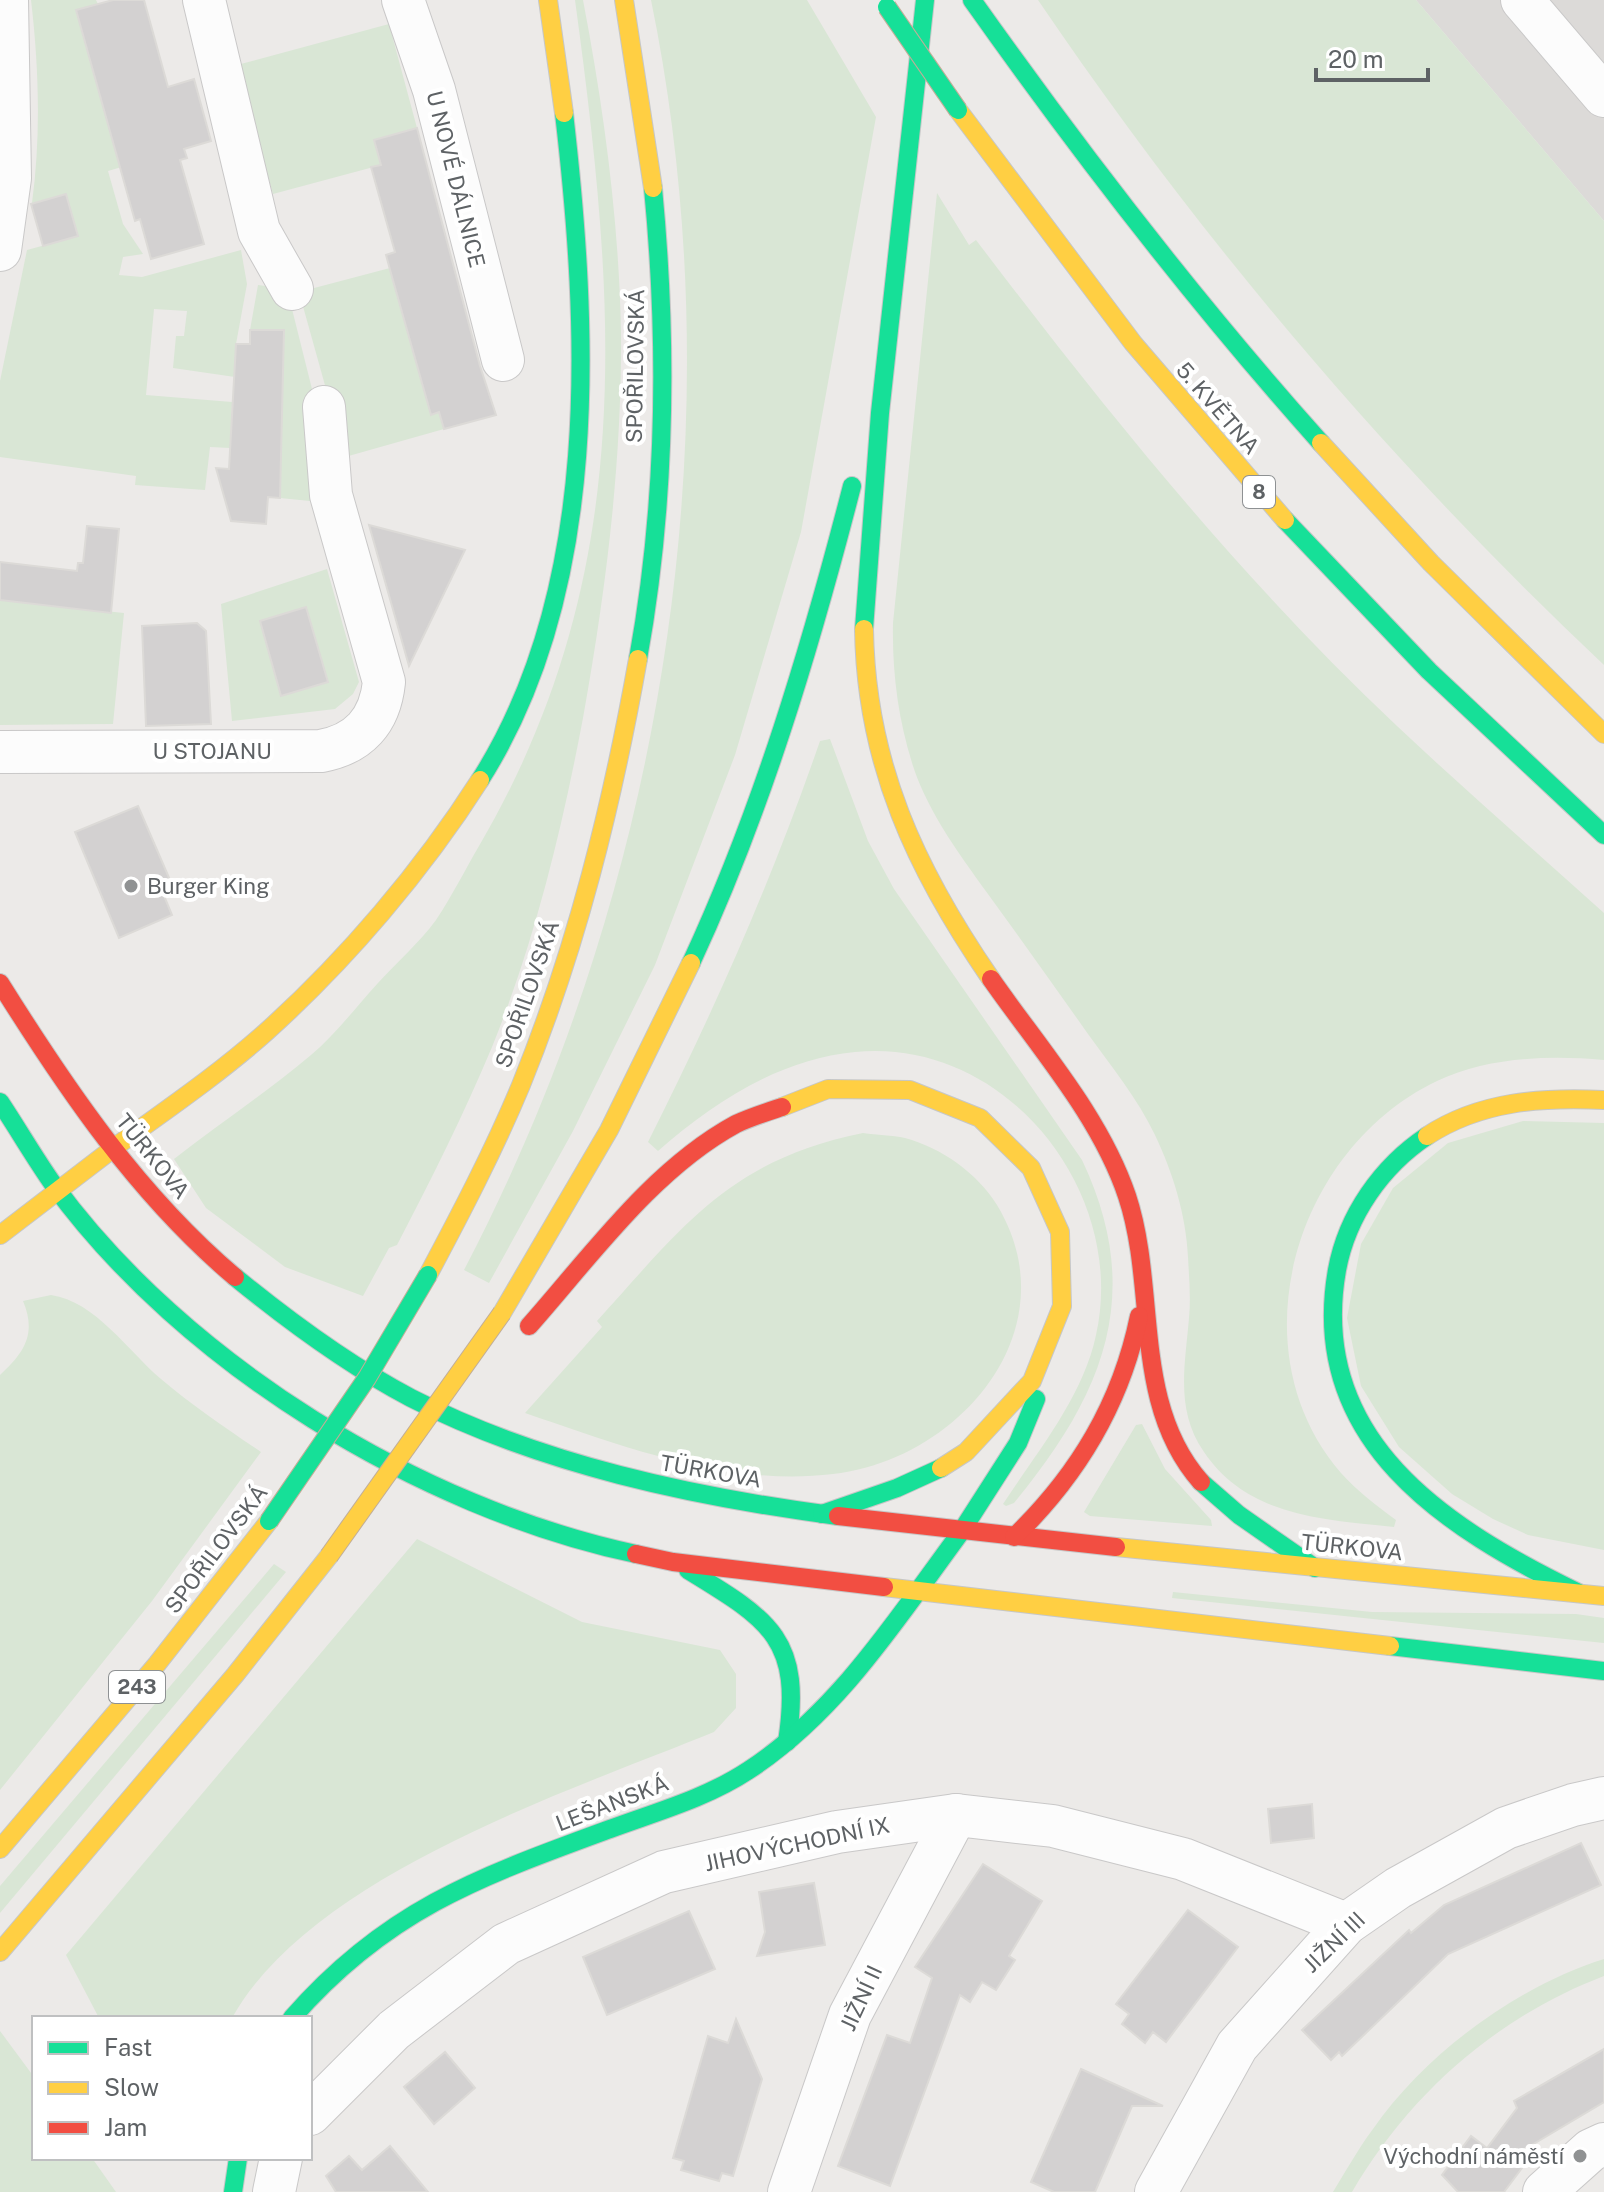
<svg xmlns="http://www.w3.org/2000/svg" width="1604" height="2192" font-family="'Public Sans',sans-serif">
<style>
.industrial{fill:#dcdad8}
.green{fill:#d9e6d5;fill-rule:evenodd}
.building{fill:#d3d1d1;stroke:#dcdad7;stroke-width:2}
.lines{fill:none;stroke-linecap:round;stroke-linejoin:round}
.street-casing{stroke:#c9c8c8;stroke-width:44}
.fast-casing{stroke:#c6c7c7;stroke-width:20}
.slow-casing{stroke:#c6c7c7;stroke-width:20}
.jam-casing{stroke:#c6c7c7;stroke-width:20}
.street{stroke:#fcfcfc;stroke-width:42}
.fast{stroke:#16e098;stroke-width:18}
.slow{stroke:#ffcf43;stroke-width:18}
.jam{stroke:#f24e42;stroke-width:18}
.fast-bridge-casing{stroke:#c1ae99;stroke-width:20;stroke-linecap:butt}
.slow-bridge-casing{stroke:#c1ae99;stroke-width:20;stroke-linecap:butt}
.fast-bridge{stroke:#16e098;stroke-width:18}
.slow-bridge{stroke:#ffcf43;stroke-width:18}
.poi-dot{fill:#909293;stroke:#fff;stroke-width:3}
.labels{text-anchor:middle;stroke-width:8;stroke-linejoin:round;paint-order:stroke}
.shield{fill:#fff;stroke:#8e9193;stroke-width:2}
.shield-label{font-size:20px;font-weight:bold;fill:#5e6265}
.street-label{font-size:22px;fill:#5e6265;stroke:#fff}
.poi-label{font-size:22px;fill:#5e6265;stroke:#fff;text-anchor:start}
</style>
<rect width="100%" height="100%" fill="#eceae8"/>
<polygon class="industrial" points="1416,0 1604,0 1604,221"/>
<g class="green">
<path d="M 31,0 L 96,0 L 98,4 L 77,11 L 116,154 L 125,166 L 108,171 L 123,224 L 143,254 L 123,257 L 119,275 L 142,277 L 241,250 L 247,284 L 236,344 L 235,377 L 173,368 L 176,336 L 184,336 L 187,311 L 154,309 L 146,395 L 232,402 L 230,448 L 210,447 L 205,490 L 135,485 L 136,476 L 0,457 L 0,381 L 27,250 L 78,236 L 66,194 L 32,203 C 41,137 39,67 31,0 Z"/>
<path d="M 575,0 L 583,0 C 604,110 619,221 621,333 C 622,463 606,590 583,718 C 562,829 535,941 492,1047 C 464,1114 431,1180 397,1245 L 389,1248 L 363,1296 L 285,1267 L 206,1208 L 174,1159 C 219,1124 267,1092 311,1055 C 335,1035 356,1007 378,983 C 397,962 420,942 436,920 C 452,896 465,870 479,846 C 640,571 616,302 575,0 Z"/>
<path d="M 651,0 L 807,0 L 876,117 L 801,532 L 735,755 L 655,965 L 573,1131 L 489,1283 L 464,1270 C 664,888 738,424 651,0 Z"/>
<path d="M 1038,0 L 1416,0 L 1604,221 L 1604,665 C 1391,464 1202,242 1038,0 Z"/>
<polygon points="389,24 417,128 374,140 381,165 273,194 237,65"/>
<path d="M 937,193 L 969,245 L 976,240 C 1105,410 1241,579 1397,726 C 1465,790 1535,851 1604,913 L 1604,1060 C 1549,1055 1487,1057 1437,1081 C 1296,1148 1234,1349 1341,1473 C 1357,1491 1377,1506 1396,1520 L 1394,1527 C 1323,1519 1248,1517 1204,1452 C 1175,1410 1185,1366 1189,1318 C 1191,1298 1189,1277 1188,1257 C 1186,1215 1173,1173 1155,1135 C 1138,1099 1111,1066 1088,1034 C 1057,990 1025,945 993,901 C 963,859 929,815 913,766 C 898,719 892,672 893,623 Z"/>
<polygon points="390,268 393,282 403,280 432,414 439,412 444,429 345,457 299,292"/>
<polygon points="258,285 287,289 317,409 310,501 280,498 284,331 250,330"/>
<path d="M 327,569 L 359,682 L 353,694 L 335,709 L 232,721 L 221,604 ZM 306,607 L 328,682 L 281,696 L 260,621 Z"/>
<polygon points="0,600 124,613 113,724 0,725"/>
<path d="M 830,739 L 868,841 L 894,889 L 1082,1160 C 1146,1295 1103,1395 1014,1503 L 1006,1506 L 1003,1504 C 1037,1452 1083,1397 1096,1335 C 1128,1192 1006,1037 855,1052 C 780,1059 714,1102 658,1151 L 648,1142 C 714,1011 772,880 820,741 Z"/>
<polygon points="1523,1121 1604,1123 1604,1550 1528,1535 1493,1519 1452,1494 1399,1447 1361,1386 1347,1318 1361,1244 1393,1188 1448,1143"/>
<path d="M 863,1133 C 877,1135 892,1135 905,1138 C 942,1148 977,1173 997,1205 C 1072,1329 959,1460 833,1474 C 728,1487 622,1446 525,1413 L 602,1327 L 597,1321 C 684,1225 730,1160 863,1133 Z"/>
<path d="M 51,1295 C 95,1301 129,1352 161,1379 C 193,1406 227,1429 261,1452 L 152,1601 L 0,1790 L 0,1375 C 24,1353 37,1334 23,1301 Z"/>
<polygon points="1142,1424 1165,1469 1211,1520 1212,1526 1090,1516 1084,1512 1136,1425"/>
<path d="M 417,1539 L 582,1622 L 720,1650 L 736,1674 L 736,1708 L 714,1732 C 567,1792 312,1875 232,2018 L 99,2018 L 66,1955 Z"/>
<polygon points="274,1564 286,1572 0,1913 0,1886"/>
<polygon points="1173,1592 1372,1612 1576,1614 1604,1618 1604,1643 1172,1598"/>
<path d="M 1604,1959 L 1604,1976 C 1497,2017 1410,2093 1352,2192 L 1333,2192 C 1346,2171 1358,2149 1373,2129 C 1426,2053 1516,1987 1604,1959 Z"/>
<polygon points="0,2031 34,2077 34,2158 92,2158 116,2192 0,2192"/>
</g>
<g class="building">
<polygon points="113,0 144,0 168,87 194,79 211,141 184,149 187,158 180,160 204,244 151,259 140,219 135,221 76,10"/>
<polygon points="417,128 480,366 496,415 444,429 439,412 431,415 392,277 386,255 395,252 371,167 381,165 374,140"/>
<polygon points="66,194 78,236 43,246 31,204"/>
<polygon points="250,330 284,330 280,498 268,497 266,524 231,521 216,468 229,469 236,344 250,344"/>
<polygon points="369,525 465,550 409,666"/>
<polygon points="87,526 119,529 111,613 0,600 0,562 77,571 78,563 83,563"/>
<polygon points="306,607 328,682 281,696 260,621"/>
<polygon points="197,623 206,631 211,724 146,726 142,626"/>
<polygon points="138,806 173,887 162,891 172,915 119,938 75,832"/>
<polygon points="1312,1804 1314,1838 1271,1843 1268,1809"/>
<polygon points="1581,1843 1601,1885 1448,1954 1342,2056 1339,2052 1331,2060 1302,2030 1409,1930 1411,1933 1444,1905"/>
<polygon points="983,1864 1042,1901 1009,1956 1015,1960 996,1990 982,1982 970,2002 960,1995 890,2186 838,2166 887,2035 910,2043 932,1978 915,1967"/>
<polygon points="814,1883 825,1945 757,1956 765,1932 759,1892"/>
<polygon points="1188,1910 1238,1947 1166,2042 1153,2032 1145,2043 1122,2024 1129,2014 1116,2004"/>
<polygon points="689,1911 715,1969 607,2015 583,1957"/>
<polygon points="736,2019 762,2079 733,2176 722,2173 719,2181 681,2170 684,2161 673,2158 708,2036 728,2043"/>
<polygon points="1604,2049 1604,2102 1515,2155 1525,2164 1504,2192 1458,2192 1442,2175 1471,2136 1487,2148 1517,2108 1514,2101"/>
<polygon points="445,2052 475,2088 434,2124 404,2087"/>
<polygon points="1081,2069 1163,2106 1132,2106 1095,2192 1054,2192 1031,2182"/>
<polygon points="390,2146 428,2192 336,2192 326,2176 349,2156 362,2170"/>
</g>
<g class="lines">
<g class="street-casing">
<g id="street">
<polyline points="204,0 259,231 292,289"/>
<polyline points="403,0 434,90 503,360"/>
<polyline points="1522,0 1604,96"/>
<polyline points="0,250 10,178 7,0"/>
<path d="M 0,752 L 321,751 C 359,744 380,721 384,682 L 331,495 L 324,407"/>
<polyline points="310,2114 394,2030 506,1944 664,1872 837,1832 956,1815 1053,1826 1183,1859 1346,1924"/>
<polyline points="274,2192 281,2158"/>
<polyline points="789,2192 850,2015 956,1815"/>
<polyline points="1156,2192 1237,2046 1346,1924 1398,1888 1506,1828 1573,1805 1604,1798"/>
<polyline points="1544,2192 1591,2150 1604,2144"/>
</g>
</g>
<g class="fast-casing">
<g id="fast">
<path d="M 972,0 C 1081,154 1195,302 1321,443"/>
<polyline points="1285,520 1429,671 1604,835"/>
<polyline points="864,629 880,413 925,0"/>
<path d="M 638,659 C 666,505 668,344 653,188"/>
<path d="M 480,780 C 602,588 589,329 564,113"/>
<path d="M 691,963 C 762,810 810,649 852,486"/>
<path d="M 0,1102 C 18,1129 34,1157 53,1184 C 184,1364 420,1508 636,1554"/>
<path d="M 1427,1136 C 1382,1166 1347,1215 1337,1270 C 1307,1440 1445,1528 1579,1593"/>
<path d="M 235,1277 C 290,1322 348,1365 411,1398 C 542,1465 694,1497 838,1516"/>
<polyline points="1201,1482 1239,1515 1315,1568"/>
<polyline points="822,1514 897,1488 941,1468"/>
<polyline points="961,1532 1018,1443 1036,1399"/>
<path d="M 688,1570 C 770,1620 803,1639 787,1742"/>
<polyline points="1390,1646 1604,1671"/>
<path d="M 292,2018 C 386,1910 479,1877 610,1829 C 656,1812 707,1798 749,1770 C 839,1711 898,1617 961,1532"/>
<polyline points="233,2192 238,2158"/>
</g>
</g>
<g class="slow-casing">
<g id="slow">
<polyline points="548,0 564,113"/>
<polyline points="624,0 653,188"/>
<polyline points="958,110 1133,343 1285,520"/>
<polyline points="1321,443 1431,563 1604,734"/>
<path d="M 864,629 C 866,764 916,870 991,979"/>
<polyline points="782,1107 828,1089 910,1090 980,1118 1031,1168 1060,1232 1062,1306 1032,1381 966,1452 941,1468"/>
<path d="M 1427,1136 C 1480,1101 1542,1097 1604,1100"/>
<path d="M 115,1147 C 166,1110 219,1074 266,1032 C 346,960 422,871 480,780"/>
<polyline points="0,1235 115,1147"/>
<path d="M 428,1275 C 461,1213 494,1150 521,1085 C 577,947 612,805 638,659"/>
<polyline points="502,1313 609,1130 691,963"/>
<polyline points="1116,1547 1604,1596"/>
<polyline points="884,1587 1390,1646"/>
<polyline points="0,1849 157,1664 269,1521"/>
<polyline points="0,1952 235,1675 329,1556"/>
</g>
</g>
<g class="jam-casing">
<g id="jam">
<path d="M 991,979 C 1039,1048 1100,1116 1127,1196 C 1158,1289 1131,1403 1201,1482"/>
<path d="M 0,983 C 67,1090 138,1195 235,1277"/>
<path d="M 529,1326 C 591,1256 653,1169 736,1124 C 751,1117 767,1112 782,1107"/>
<polyline points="838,1516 1116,1547"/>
<path d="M 1014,1537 C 1078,1475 1121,1404 1139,1316"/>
<polyline points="636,1554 673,1562 884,1587"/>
</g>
</g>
<use href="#street" class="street"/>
<use href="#fast" class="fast"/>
<use href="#slow" class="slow"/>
<use href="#jam" class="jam"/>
<g class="fast-bridge-casing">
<g id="fast-bridge">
<polyline points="887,7 958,110"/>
<polyline points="269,1521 367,1378 428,1275"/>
</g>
</g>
<g class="slow-bridge-casing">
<polyline id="slow-bridge" points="329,1556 502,1313"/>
</g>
<use href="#fast-bridge" class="fast-bridge"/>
<use href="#slow-bridge" class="slow-bridge"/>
</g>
<g class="poi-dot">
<circle cx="131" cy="886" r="8"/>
<circle cx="1580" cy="2156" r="8"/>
</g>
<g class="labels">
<g class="shield">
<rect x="1243" y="476" width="32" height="32" rx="6"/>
<rect x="109" y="1671" width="56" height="32" rx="6"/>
</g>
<g class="shield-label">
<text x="1259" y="499">8</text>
<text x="137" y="1694">243</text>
</g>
<g class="street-label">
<text transform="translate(456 179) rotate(76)" y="8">U NOVÉ DÁLNICE</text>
<text transform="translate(635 366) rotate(-89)" y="8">SPOŘILOVSKÁ</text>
<text transform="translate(1218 408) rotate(49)" y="8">5. KVĚTNA</text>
<text x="212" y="759">U STOJANU</text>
<text transform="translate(527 994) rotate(-71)" y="8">SPOŘILOVSKÁ</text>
<text transform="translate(153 1156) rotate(51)" y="8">TÜRKOVA</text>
<text transform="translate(711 1471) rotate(10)" y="8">TÜRKOVA</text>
<text transform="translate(1352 1547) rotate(6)" y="8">TÜRKOVA</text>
<text transform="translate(216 1549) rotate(-53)" y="8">SPOŘILOVSKÁ</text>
<text transform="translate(612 1803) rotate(-21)" y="8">LEŠANSKÁ</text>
<text transform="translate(797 1844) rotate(-12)" y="8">JIHOVÝCHODNÍ IX</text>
<text transform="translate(1334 1942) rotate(-44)" y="8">JIŽNÍ III</text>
<text transform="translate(861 1998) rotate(-65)" y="8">JIŽNÍ II</text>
</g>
<g class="poi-label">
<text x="147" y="894">Burger King</text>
<text x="1564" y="2164" text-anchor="end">Východní náměstí</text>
</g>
</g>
<rect x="32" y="2016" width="280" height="144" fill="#ffffff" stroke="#bfc0c1" stroke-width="2"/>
<rect x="48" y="2042" width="40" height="12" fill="#16e098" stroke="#bfc0c1" stroke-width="2"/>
<text x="104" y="2056" font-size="24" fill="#5e6265">Fast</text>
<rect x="48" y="2082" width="40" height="12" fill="#ffcf43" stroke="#bfc0c1" stroke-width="2"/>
<text x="104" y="2096" font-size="24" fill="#5e6265">Slow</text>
<rect x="48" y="2122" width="40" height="12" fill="#f24e42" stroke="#bfc0c1" stroke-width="2"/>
<text x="104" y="2136" font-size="24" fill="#5e6265">Jam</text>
<path d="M1316 68v12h112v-12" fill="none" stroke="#5e6265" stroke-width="4"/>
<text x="1328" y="68" font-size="24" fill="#5e6265" stroke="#ffffff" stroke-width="6" paint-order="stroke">20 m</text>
</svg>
